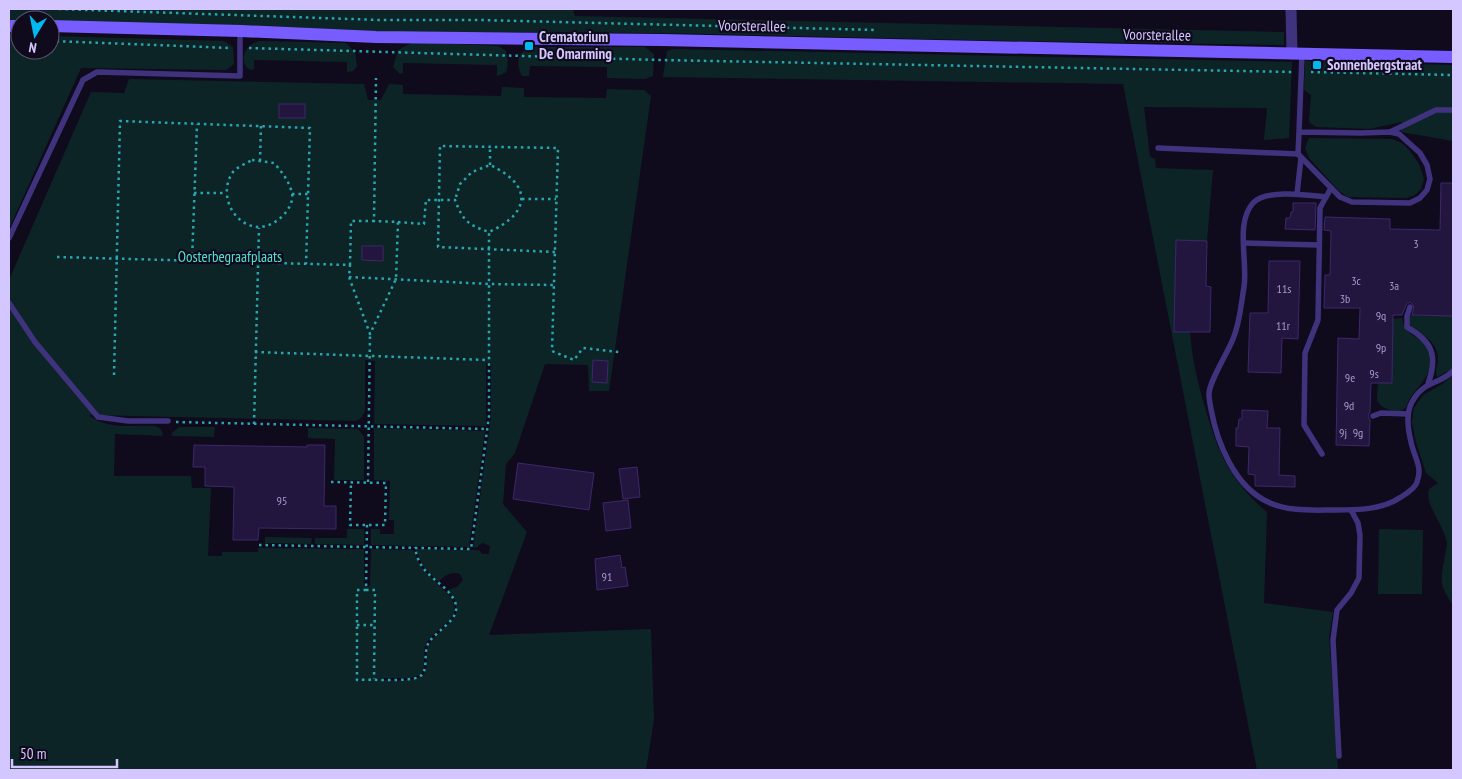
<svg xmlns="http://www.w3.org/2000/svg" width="1462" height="779" font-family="'PT Sans Narrow',sans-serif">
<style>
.green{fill:#0d2427;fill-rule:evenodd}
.building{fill:#23163e;stroke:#3d276b}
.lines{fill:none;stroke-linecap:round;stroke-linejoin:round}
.path{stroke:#28a7b1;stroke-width:2.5;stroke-dasharray:2.5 4;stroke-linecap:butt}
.service{stroke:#40337e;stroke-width:5.5}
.minor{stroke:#40337e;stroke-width:11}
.secondary{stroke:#775dff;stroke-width:12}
.poi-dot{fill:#00b9f1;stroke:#100a1d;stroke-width:2}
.labels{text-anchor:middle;stroke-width:4.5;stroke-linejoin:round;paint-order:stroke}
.number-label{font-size:12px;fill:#a89acf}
.street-label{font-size:15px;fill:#d4c6ff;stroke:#100a1d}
.poi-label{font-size:15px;font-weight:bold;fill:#d4c6ff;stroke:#100a1d;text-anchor:start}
.park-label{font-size:15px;fill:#4fe3d1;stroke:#100a1d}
</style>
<rect width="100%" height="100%" fill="#100a1d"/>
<g class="green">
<polygon points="9,9 573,9 575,16 1284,32 1284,45 1022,41 657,33 241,31 50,20 20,20 9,22"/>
<polygon points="9,35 20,35 20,50 50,50 50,36 224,41 233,47 234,64 226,70 81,68 9,229"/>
<path d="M 260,41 L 346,43 L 355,52 L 357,66 L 353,71 L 347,72 L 347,62 L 254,60 L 254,69 L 251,70 C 238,65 243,44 260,41 Z"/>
<path d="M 413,42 L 498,46 L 506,51 C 508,59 509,67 505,73 L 497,76 L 497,65 L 403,63 L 403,73 L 400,74 L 393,67 L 398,50 Z"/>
<path d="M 529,47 L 645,47 L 654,54 L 653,76 L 645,79 L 607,78 L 607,67 L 530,66 L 529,76 L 522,76 C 516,64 517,53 529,47 Z"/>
<path d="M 673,49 L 1292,62 L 1289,138 L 1264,140 L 1267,108 L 1144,107 L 1150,157 L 1155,159 L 1156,168 L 1213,170 L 1207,241 L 1174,332 L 1190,332 C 1192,357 1197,380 1204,404 C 1217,450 1229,480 1267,512 L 1264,603 L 1333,612 L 1329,637 L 1338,770 L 1257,770 L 1123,84 L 663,77 L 667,51 Z"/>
<polygon points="1305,61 1453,65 1453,141 1401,132 1402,122 1369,129 1316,127 1309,122 1311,95 1304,90"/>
<path d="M 129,79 L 364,84 L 368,100 L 381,100 L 389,84 L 403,85 L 403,94 L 501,96 L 502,87 L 524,88 L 524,97 L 606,98 L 607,89 L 644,90 L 651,96 L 609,391 L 589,391 L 588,365 L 545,364 L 515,453 L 506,464 L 503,504 L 527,532 L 489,635 L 651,629 L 654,720 L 646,770 L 9,770 L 9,280 L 91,92 L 124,93 ZM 365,360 L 375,361 L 374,424 L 486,426 L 486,363 L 491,363 L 491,416 L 473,548 L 478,547 L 480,544 L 483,543 L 490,546 L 489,554 L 482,554 L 479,550 L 416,549 L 422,565 L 438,582 C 444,576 451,571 460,574 L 463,580 L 457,587 L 447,590 L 456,602 L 456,614 C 449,626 437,632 430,643 C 424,652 428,659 426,669 C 424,684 392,680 381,680 L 381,678 L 410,678 L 420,675 C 428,667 421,654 426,644 C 433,630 451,625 455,610 L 452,598 L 421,567 L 413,550 L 371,549 L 370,586 L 364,586 L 364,549 L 258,548 L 258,552 L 222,552 L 222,556 L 208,556 L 211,488 L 192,488 L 191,476 L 114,476 L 115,434 L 163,436 C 162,430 160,427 154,426 C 133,425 106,430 89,415 L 357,421 L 362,417 L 365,411 Z"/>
<polygon points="1309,138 1392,139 1402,143 1410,151 1419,164 1424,179 1421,189 1415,195 1406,198 1348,197 1339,191 1309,158 1305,148"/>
<path d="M 1409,315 L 1453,316 L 1453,365 L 1450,370 L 1437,377 C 1435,371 1437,367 1438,361 C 1439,341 1422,335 1409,324 Z"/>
<path d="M 1402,318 C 1405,340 1429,336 1431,357 C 1432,374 1420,384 1411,397 C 1408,400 1408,405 1405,408 C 1399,415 1382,409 1378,402 C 1376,397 1378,389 1378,383 L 1392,383 L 1393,319 Z"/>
<path d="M 1453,375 L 1453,605 C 1438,584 1441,580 1445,555 C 1446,549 1448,544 1446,539 C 1443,525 1424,503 1429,489 L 1438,483 L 1426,473 L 1416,442 L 1412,422 L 1414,408 L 1423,395 L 1444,383 Z"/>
<polygon points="179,427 215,427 214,437 172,436 172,433"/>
<polygon points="308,428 358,429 364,437 364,480 334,480 335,439 308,438"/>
<polygon points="374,428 485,431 469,547 371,545 371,529 380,529 380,534 394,534 394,520 389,520 390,481 374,480"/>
<polygon points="347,529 364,529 364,545 315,544 315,538 347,538"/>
<polygon points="1379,529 1423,530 1422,594 1378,594"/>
<polygon points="265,537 312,538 311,544 265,543"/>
</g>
<g class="building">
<rect x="279" y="104" width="26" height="14"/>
<polygon points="1441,183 1453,183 1453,316 1412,315 1414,306 1410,302 1406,305 1402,315 1393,315 1392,383 1371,383 1370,412 1368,416 1370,420 1369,446 1336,445 1338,338 1359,339 1360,308 1324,308 1325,275 1330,275 1331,231 1324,230 1325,217 1390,219 1390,229 1440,230"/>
<polygon points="1293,203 1316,203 1315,230 1285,229 1286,218 1290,218 1291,212 1293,212"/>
<polygon points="1176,240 1207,241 1206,286 1211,287 1210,332 1174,332"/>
<polygon points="362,246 383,246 383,261 362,260"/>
<polygon points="1269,261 1300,261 1298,339 1282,338 1281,373 1248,372 1250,313 1268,313"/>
<polygon points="593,360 608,361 607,383 592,382"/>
<polygon points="1242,410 1268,411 1267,428 1280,428 1279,475 1295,476 1295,487 1255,486 1255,475 1248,474 1249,447 1236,446 1236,428 1238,428 1239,419 1242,419"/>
<polygon points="194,445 307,447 307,445 325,445 324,506 336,506 336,529 259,528 258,540 233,540 234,487 205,486 205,467 193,467"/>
<polygon points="518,463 594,473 589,510 513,499"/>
<polygon points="637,467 640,497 623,499 619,469"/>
<polygon points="628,500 631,528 606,531 603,503"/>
<polygon points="620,555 622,568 625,567 628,586 597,590 595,559"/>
</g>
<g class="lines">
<g class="path">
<polyline points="59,9 380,20 479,20 877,30"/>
<polyline points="50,41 231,48"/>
<polyline points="249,48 659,60 1293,72"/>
<polyline points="1311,72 1453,75"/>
<path d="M 252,160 L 274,163 C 282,172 289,181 292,193 C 295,209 274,228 258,227 C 232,225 218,193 233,172 C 237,167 247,163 252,160 Z"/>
<polyline points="260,161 261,126"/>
<polyline points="490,165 490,147"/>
<polyline points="194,193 225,193"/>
<polyline points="292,194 308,194"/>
<polyline points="522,199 556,199"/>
<path d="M 398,222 L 424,224 L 426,200 L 455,200 C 463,221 468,225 489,232 C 531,213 533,185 490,165 L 472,172 L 460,184 L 455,200"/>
<polyline points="555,252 438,247 440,146 558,148 552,351 574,360 583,348 619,352"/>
<polyline points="57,257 350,265 349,277 370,334 396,279 398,222 374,221"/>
<polyline points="192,261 197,124"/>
<polyline points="350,265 351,221 374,221 376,78"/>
<polyline points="349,277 489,284 554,285"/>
<polyline points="255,352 488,360"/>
<polyline points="114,375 120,121 310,128 306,264"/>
<polyline points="176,422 487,429"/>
<polyline points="254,424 259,228"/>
<polyline points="331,482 386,483 385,525 350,525 351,482"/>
<polyline points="368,482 370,334"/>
<path d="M 367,525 L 366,590 L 357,590 L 357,680 C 372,679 407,682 419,677 C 430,671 422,653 429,642 C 437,630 462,619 455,602 C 446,581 419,578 415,547"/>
<polyline points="259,545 471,549 489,416 489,232"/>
<polyline points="366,590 375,590 374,679"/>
<polyline points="357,625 375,625"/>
</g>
<g class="service">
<polyline points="1299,132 1298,154 1340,197 1352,202 1410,203 1420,198 1427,190 1430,179 1427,165 1420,153 1399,134 1390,132 1361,133 1299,132 1302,54"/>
<polyline points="1390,132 1436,110 1453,110"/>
<polyline points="1158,148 1298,154"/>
<polyline points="1297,194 1301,158"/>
<path d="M 1326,197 C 1308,195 1265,189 1253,203 C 1235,223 1248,262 1244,287 C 1241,304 1240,323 1233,339 C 1228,352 1209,382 1209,394 C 1209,399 1210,404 1211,409 C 1217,443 1235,487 1268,502 C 1289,512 1313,510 1335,510 C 1357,510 1382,510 1401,497 C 1406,494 1416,487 1417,482 C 1423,467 1414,457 1411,442 C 1408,430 1406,413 1412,402 C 1424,380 1439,385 1453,371"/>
<polyline points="9,238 83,80 97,72 240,76 240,32"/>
<polyline points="1244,243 1319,245"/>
<polyline points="9,303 35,342 98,417 128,421 168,421"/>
<path d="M 1410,307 L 1407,316 L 1407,327 C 1433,342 1438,356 1428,384"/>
<polyline points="1373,416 1381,413 1408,414"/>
<polyline points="1322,454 1304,425 1305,353 1318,320 1320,208 1331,188"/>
<polyline points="1339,756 1333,640 1337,610 1351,593 1359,578 1360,535 1358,523 1351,510"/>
</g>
<polyline class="minor" points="1291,9 1292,54"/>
<g class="secondary">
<polyline points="9,26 20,26"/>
<polyline points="50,26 241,31 376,37 662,40 1453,57"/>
</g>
</g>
<g class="poi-dot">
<rect x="524" y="41" width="10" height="10" rx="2.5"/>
<rect x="1312" y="60" width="10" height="10" rx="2.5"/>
</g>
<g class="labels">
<g class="number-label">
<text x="1416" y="248">3</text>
<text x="1356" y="285">3c</text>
<text x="1394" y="290">3a</text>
<text x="1284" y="293">11s</text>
<text x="1345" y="303">3b</text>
<text x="1381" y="320">9q</text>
<text x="1283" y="330">11r</text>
<text x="1381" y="352">9p</text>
<text x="1374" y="378">9s</text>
<text x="1350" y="382">9e</text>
<text x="1349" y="410">9d</text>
<text x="1343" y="437">9j</text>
<text x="1358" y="437">9g</text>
<text x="282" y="505">95</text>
<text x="607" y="581">91</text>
</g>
<g class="street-label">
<text transform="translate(752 26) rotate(1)" y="5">Voorsterallee</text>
<text transform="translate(1157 35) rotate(1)" y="5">Voorsterallee</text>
</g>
<g class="poi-label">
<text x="539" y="42">Crematorium<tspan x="539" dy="17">De Omarming</tspan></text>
<text x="1327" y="70">Sonnenbergstraat</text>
</g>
<g class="park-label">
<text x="230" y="262">Oosterbegraafplaats</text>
</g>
</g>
<rect width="1462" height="779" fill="none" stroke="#d4c6ff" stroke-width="20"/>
<g transform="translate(35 35) rotate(190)"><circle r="24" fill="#100a1d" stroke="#5e5577"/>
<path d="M0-4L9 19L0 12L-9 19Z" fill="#00b9f1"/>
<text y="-8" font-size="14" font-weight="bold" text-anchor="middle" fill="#d4c6ff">N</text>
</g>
<path d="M12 759v8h105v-8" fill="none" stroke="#d4c6ff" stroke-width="2.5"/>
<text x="20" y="759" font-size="15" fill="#d4c6ff" stroke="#100a1d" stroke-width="4" paint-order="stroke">50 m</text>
</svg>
